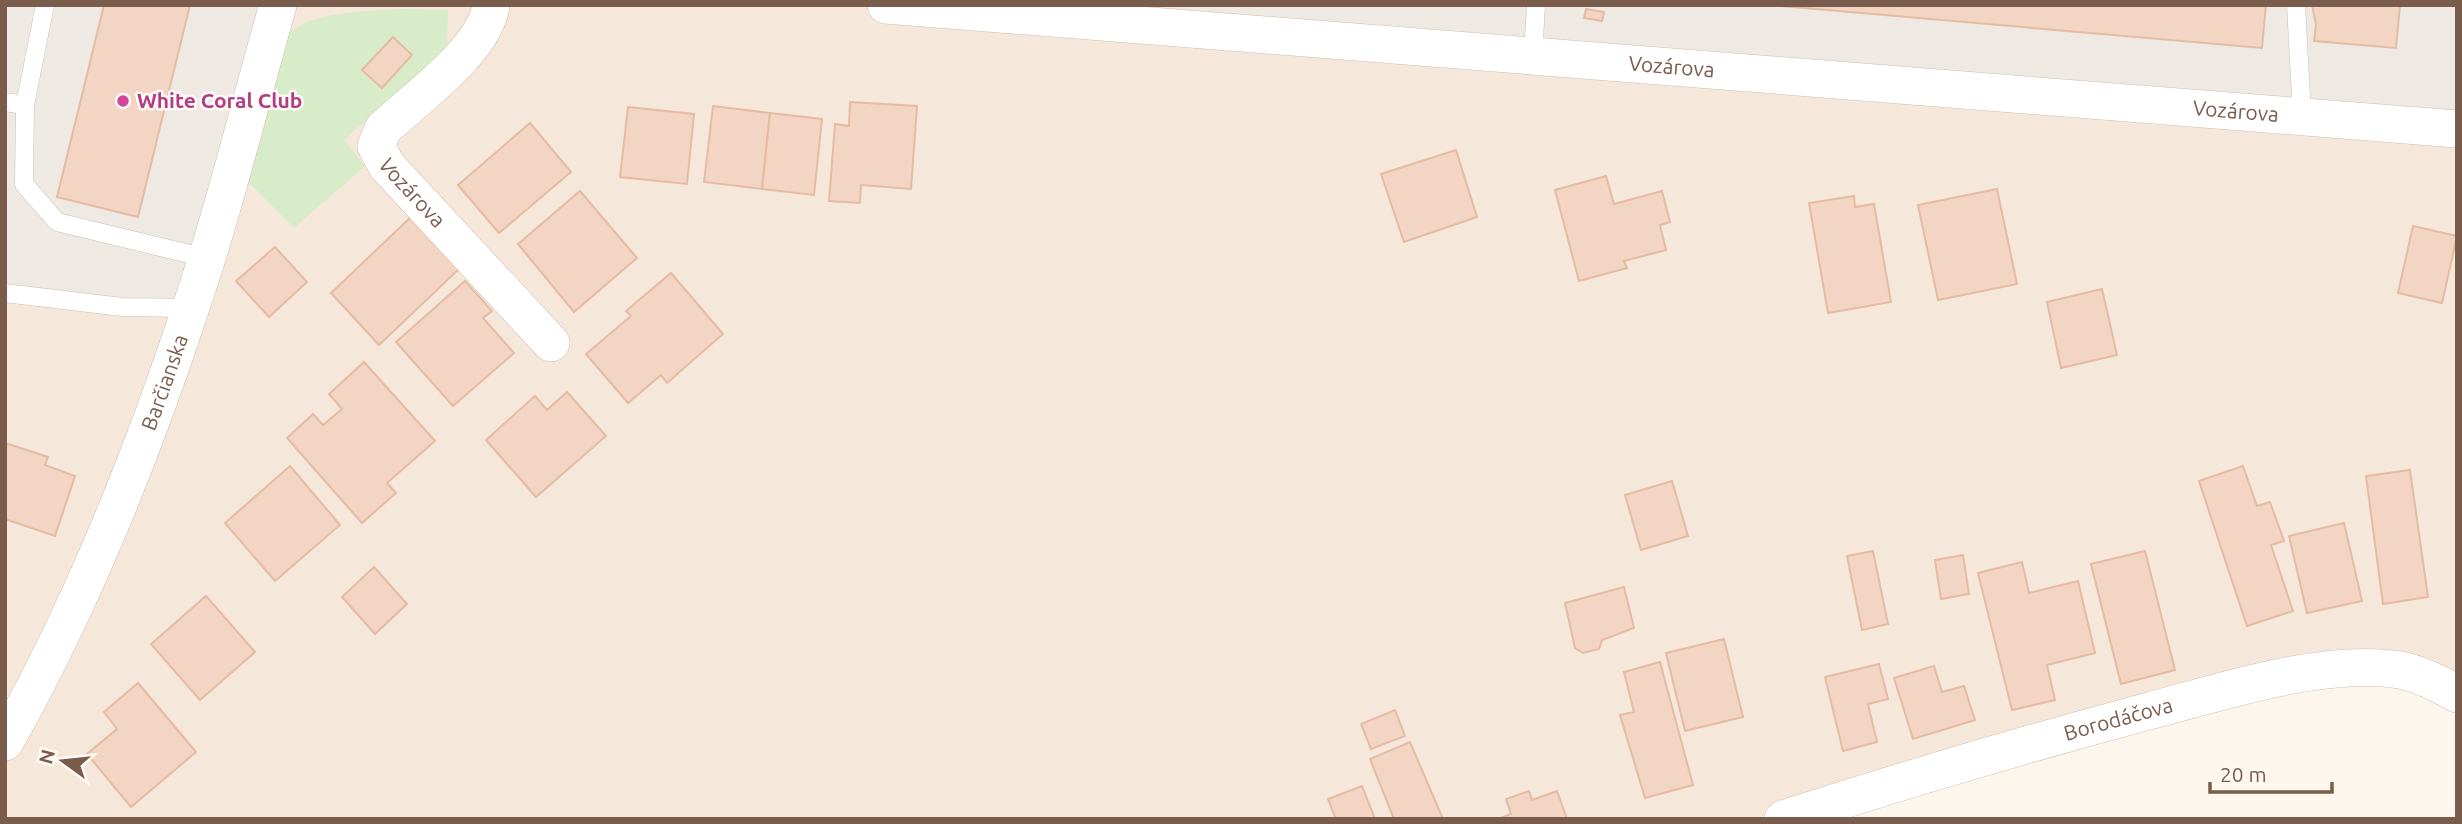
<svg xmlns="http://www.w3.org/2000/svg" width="2462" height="824" font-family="Ubuntu,sans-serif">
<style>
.residential{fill:#f5e8da}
.industrial{fill:#efe9e4}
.green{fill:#d8ecc9}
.building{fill:#f3d5c3;stroke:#e6bba3;stroke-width:2}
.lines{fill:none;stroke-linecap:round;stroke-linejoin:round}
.lane-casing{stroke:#d1beb0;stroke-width:19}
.street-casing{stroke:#d1beb0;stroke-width:38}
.lane{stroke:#fff;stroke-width:18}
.street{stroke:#fff;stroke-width:37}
.hotel-dot{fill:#d1479c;stroke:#fffaf3;stroke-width:2.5}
.labels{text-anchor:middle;stroke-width:5;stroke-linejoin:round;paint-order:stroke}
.street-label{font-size:21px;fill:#7a5c4d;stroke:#fffaf3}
.hotel-label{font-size:21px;font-weight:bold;fill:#b23c85;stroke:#fffaf3;text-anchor:start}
</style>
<rect width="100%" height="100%" fill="#fdf6ec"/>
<polygon class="residential" points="278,5 886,5 2457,131 2457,694 2354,668 1783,819 5,819 5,293"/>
<g class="industrial">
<polygon points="5,5 278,5 191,308 5,293"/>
<polygon points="886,5 2457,5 2457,129"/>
</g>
<path class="green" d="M 403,9 L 448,10 L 447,50 L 344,140 L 365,166 L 294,228 L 247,181 L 284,37 C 312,10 367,11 403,9 Z"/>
<g class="building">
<polygon points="104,5 190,5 138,217 57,197"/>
<polygon points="1769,5 2266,5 2262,48"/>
<polygon points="2312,5 2400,5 2396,48 2314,41 2316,25"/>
<polygon points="1586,9 1604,12 1602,21 1584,18"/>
<polygon points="393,37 412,55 382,88 362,70"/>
<polygon points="850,102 917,106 911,189 861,185 860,203 829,201 835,124 849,126"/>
<polygon points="713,106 770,113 762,189 704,182"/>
<polygon points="628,107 694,114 687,184 620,177"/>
<polygon points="770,113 822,119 814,195 762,189"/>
<polygon points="530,123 571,172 499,233 458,185"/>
<polygon points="1456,150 1477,217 1404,242 1381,174"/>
<polygon points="1606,176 1614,204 1662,191 1670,222 1660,225 1666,250 1624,261 1627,268 1579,281 1555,190"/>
<polygon points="1997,189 2017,284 1938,300 1918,205"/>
<polygon points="580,191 637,258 574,312 518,244"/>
<polygon points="1854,196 1855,207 1874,204 1891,302 1828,313 1809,203"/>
<polygon points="411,217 459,269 379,345 331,293"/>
<polygon points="2413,226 2457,236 2442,303 2398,293"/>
<polygon points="275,247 307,282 269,317 236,281"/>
<polygon points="671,273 723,334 667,383 661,375 628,403 586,354 631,316 626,311"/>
<polygon points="465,281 492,311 483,318 514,353 453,406 396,342"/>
<polygon points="2102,289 2117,355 2061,368 2047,302"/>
<polygon points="364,362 435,441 387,483 396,493 362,523 287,438 313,414 323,425 342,409 329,394"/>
<polygon points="567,392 606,436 536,497 486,440 535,396 547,410"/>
<polygon points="5,443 48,457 45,465 75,476 55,536 5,519"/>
<polygon points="290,466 340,525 275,581 225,523"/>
<polygon points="2243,466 2257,506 2270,502 2284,541 2271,545 2293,611 2247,626 2199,481"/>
<polygon points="2410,470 2428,597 2383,604 2366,476"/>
<polygon points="1672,481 1688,536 1641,550 1625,495"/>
<polygon points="2344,523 2362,601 2307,613 2289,536"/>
<polygon points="1873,551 1888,624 1862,630 1847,556"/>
<polygon points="2145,551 2175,670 2121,684 2091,564"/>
<polygon points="1963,555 1969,594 1941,599 1935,560"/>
<polygon points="2022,562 2029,593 2078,581 2095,653 2047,665 2055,700 2012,710 1978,573"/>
<polygon points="374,567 407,604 375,634 342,597"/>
<polygon points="1624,587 1634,628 1602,640 1599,649 1583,653 1575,648 1565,603"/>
<polygon points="206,596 255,652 200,700 151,644"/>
<polygon points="1724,639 1743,717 1685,731 1666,653"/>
<polygon points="1660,662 1693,785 1645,798 1620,715 1634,712 1624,672"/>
<polygon points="1879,664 1888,699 1868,704 1877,742 1843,751 1825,677"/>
<polygon points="1934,666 1942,692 1964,686 1975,720 1913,739 1894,678"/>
<polygon points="138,683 196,752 131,807 87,754 117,729 104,712"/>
<polygon points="1395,710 1405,736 1371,749 1361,724"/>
<polygon points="1410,742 1443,819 1394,819 1370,759"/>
<polygon points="1362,786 1375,819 1336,819 1328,799"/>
<polygon points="1529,791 1532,800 1557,791 1567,819 1498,819 1511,814 1506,799"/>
</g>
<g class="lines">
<g class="lane-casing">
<g id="lane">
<polyline points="2296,5 2302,116"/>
<polyline points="1533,56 1536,5"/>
<polyline points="5,102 25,105 45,5"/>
<polyline points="25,105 24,184 57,222 206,258"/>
<polyline points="5,293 122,307 191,308"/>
</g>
</g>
<g class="street-casing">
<g id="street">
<path id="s1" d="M 491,5 C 486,49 415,99 383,129 L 376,146 L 387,166 L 551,343"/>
<path id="s2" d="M 886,5 L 2457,129"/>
<path id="s3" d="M 5,742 C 82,606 141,458 190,310 C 224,210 249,107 278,5"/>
<path id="s4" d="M 1783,819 C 1904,780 2026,744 2149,711 C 2222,692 2317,660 2393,669 C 2415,671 2438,683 2457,694"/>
</g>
</g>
<use href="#lane" class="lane"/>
<use href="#street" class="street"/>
</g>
<circle class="hotel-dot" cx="123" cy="101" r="7"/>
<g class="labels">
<g class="street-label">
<text dy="7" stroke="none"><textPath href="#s2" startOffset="788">Vozárova</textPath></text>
<text dy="7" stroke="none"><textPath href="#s2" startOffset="1354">Vozárova</textPath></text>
<text dy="7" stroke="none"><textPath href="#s1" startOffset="245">Vozárova</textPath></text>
<text dy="7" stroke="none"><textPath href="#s3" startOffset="394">Barčianska</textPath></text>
<text dy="7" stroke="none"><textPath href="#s4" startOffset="350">Borodáčova</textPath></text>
</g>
<g class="hotel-label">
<text x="137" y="108">White Coral Club</text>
</g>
</g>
<rect width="2462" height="824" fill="none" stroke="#7a5c4d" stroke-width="14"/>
<g transform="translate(63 761) rotate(285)" stroke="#fffaf3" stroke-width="5" paint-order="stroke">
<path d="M0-5L12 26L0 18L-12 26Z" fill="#7a5c4d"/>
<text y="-10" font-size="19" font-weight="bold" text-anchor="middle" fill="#7a5c4d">N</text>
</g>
<path d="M2210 782v10h122v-10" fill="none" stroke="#7a5c4d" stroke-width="3.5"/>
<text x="2220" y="782" font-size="21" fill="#7a5c4d" stroke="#fffaf3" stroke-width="5" paint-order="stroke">20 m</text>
</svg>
